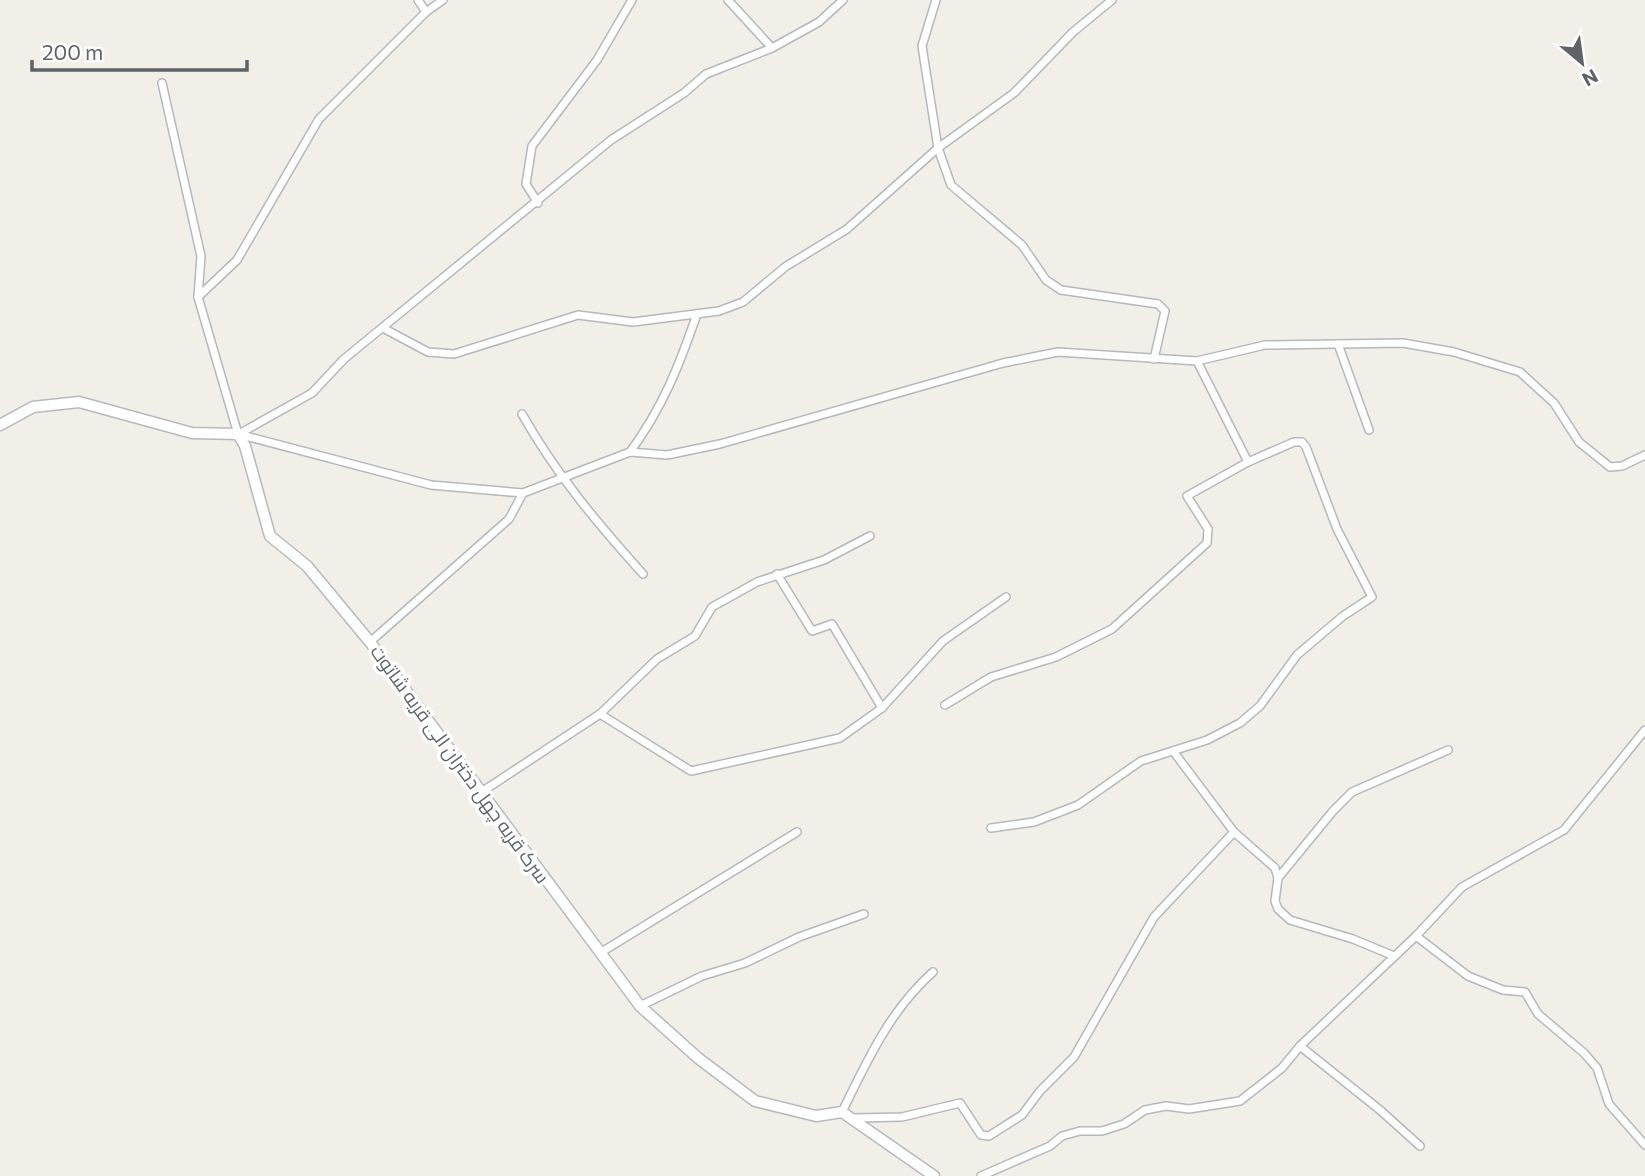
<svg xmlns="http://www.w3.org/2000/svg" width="1645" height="1176" font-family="Commissioner,Cairo,sans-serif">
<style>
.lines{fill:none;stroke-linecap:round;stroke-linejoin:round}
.street-casing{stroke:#b5b8bc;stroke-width:10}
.secondary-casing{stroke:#b6babf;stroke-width:13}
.street{stroke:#fff;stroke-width:7}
.secondary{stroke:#fff;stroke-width:10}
.labels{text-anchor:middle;stroke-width:7;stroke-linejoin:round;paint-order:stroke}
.street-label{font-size:19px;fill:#5f6368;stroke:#fff}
</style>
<rect width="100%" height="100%" fill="#f1efe8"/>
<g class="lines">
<g class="street-casing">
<g id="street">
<polyline points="418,0 426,12"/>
<polyline points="728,0 772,48"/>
<polyline points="936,0 922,46 938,148 951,185 1022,245 1046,280 1061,290 1158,304 1165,311 1154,359"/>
<polyline points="162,83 201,256 198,297 238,434"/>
<polyline points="538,203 526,184 532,146 597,60 632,0"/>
<polyline points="198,297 237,260 319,119 426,12 443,0"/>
<polyline points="383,328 428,352 454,354 578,315 633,322 719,311 743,302 785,267 847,229 938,148 1014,93 1073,32 1112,0"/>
<polyline points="1338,344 1369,430"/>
<polyline points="1197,361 1248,462"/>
<path d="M 522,414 C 556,474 597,523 643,574"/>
<polyline points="238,434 431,485 523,493 630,452 667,455 720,444 1003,363 1058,352 1197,361 1265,345 1403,343 1454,352 1520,372 1554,403 1579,442 1610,467 1622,466 1645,455"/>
<polyline points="239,434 312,393 344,359 611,140 684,93 706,74 772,48 819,22 843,0"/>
<path d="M 630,452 C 663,407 679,366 697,314"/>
<polyline points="777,574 812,631 832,624 882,708"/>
<polyline points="370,642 509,519 523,493"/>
<polyline points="945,705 991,677 1056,657 1112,629 1207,543 1208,529 1187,496 1248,462 1294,442 1302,442 1306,447 1337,529 1372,597 1343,616 1297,655 1260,706 1240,723 1207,740 1141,761 1078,805 1034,822 991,828"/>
<polyline points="600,714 691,771 840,738 882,708 943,641 1006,597"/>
<polyline points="1173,751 1234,832 1275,868 1278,878 1275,901 1278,909 1290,920 1353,939 1394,956"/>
<polyline points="483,791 600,714 657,659 695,636 712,607 757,582 824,560 870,536"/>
<polyline points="1278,878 1333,811 1352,792 1448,750"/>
<polyline points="1416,936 1468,976 1503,990 1525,992 1538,1014 1584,1053 1597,1068 1609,1104 1645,1145"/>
<polyline points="600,953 797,832"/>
<polyline points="640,1006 702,976 745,963 799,937 864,914"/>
<polyline points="1300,1046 1380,1110 1420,1146"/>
<path d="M 842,1112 C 867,1061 890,1010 933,972"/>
<polyline points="855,1118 902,1117 960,1103 981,1135 989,1136 1022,1115 1040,1091 1074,1057 1154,917 1234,832"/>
<polyline points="981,1176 1050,1146 1062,1136 1080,1131 1102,1131 1124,1124 1145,1110 1166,1106 1189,1109 1240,1101 1282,1068 1300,1046 1416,936 1462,887 1564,830 1645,730"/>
</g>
</g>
<g class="secondary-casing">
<polyline id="secondary" points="0,425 33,407 79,402 192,433 238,434 245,446 270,536 307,566 370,642 640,1006 698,1058 755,1101 816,1116 842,1112 934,1176"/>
</g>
<use href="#street" class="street"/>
<use href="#secondary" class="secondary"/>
</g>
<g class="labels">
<g class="street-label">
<text transform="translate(460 764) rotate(54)" y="7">سرک قریه چهل دختران الی قریه شاتوت</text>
</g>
</g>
<g transform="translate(1582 63) rotate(151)" stroke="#ffffff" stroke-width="5" paint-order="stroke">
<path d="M0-5L12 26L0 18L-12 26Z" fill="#5f6368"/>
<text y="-10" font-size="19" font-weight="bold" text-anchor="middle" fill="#5f6368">N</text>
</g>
<path d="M32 60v10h215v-10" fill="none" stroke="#5f6368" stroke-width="3.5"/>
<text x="42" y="60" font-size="21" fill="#5f6368" stroke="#ffffff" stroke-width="5" paint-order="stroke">200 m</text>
</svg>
